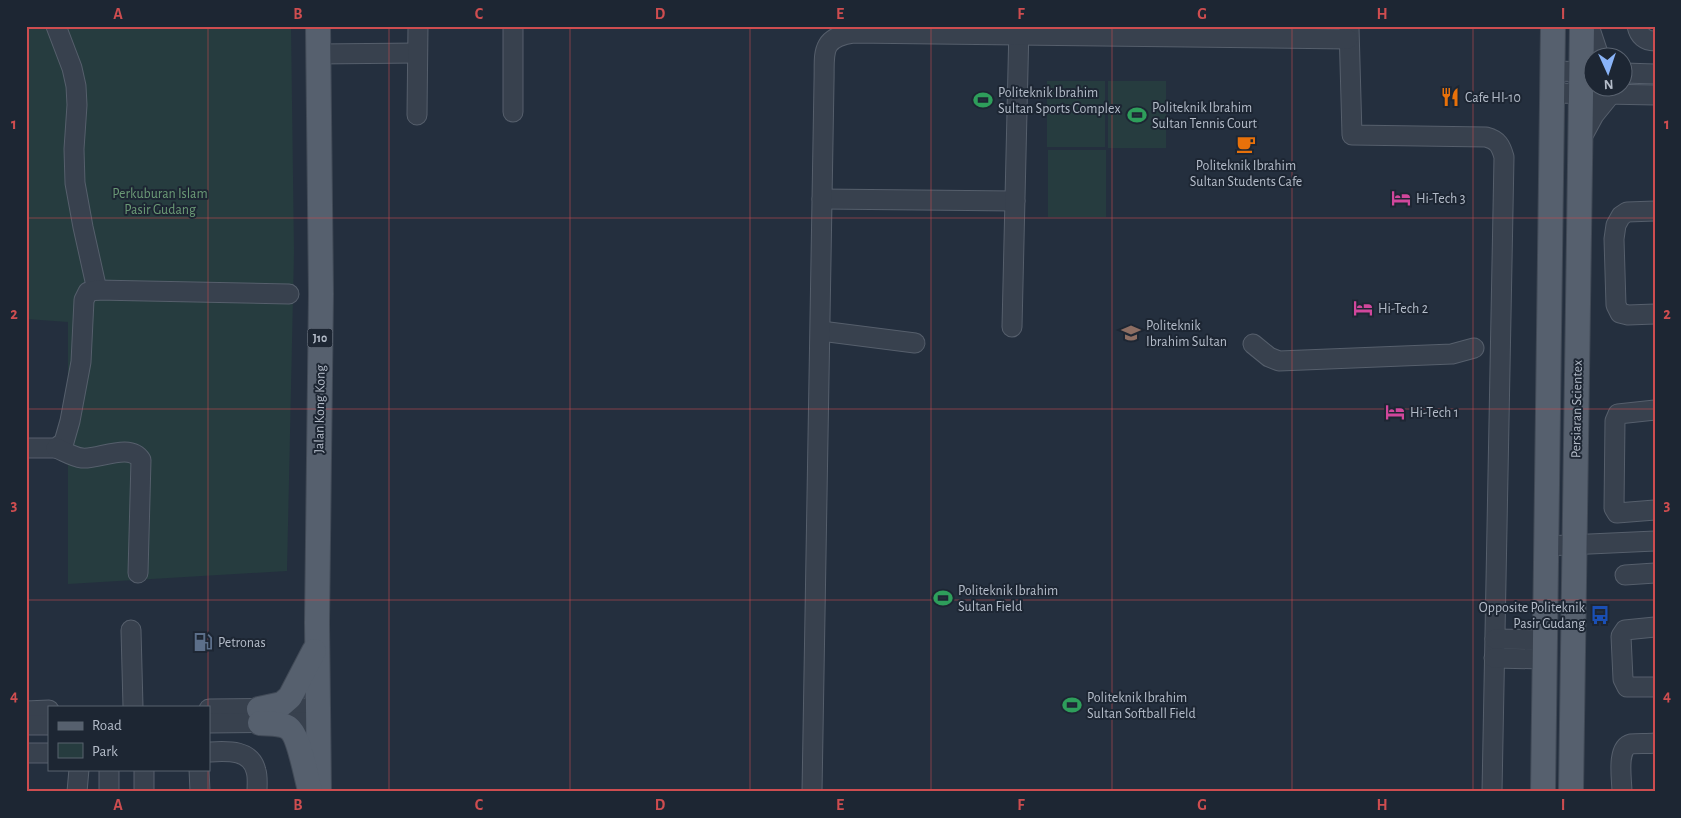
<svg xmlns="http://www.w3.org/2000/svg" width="1681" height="818" font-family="'Alegreya Sans',sans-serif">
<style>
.green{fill:#263c3f}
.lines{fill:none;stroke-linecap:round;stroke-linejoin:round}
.minor-casing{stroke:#565f6c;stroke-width:21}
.major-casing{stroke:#414a57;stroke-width:26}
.minor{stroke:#38414e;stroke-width:19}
.major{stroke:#56606e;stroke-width:24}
.grid{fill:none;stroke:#ce4d50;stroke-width:1;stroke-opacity:0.55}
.labels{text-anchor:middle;stroke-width:4;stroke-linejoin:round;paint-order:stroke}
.shield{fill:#1d2633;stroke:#878f9c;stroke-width:1}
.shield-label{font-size:12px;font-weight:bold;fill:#b4bcc9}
.poi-label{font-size:14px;fill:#b4bcc9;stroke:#1d2633;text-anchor:start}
.park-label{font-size:14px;fill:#6b9a76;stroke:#1d2633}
.street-label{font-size:14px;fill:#b4bcc9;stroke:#1d2633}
.neatline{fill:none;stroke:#ce4d50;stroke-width:2}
.grid-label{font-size:16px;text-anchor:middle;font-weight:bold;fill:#ce4d50}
</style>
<rect width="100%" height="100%" fill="#242f3e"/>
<g class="green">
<polygon points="26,26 291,26 294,252 287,571 68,584 68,322 26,319"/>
<rect x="1047" y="81" width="58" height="66"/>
<rect x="1108" y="81" width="58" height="67"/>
<rect x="1048" y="150" width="58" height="67"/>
</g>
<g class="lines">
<g class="minor-casing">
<g id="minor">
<polyline points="56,26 72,68 76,86 77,105 74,149 75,183 83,227 97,290"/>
<polyline points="1589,26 1598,53 1602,58"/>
<path d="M 1637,26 C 1639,36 1645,41 1655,41"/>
<path d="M 1349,27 L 1352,135 L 1486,137 C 1498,140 1501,146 1504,157 L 1492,792"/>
<polyline points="318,54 417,53"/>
<polyline points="1553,71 1594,72"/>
<polyline points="1624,73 1655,74"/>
<polyline points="1552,93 1655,95"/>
<polyline points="513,112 513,26"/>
<polyline points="417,115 418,26"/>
<polyline points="1581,139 1594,115 1611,94"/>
<polyline points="822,199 1015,201"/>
<polyline points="1655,211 1627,212 1621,216 1616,225 1614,239 1616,305 1620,313 1628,315 1655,314"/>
<polyline points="1012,327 1019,26"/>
<polyline points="821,331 915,343"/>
<polyline points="1253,344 1269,357 1279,361 1452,354 1474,348"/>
<polyline points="1655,410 1618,414 1615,421 1614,508 1617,513 1655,510"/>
<polyline points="26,448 56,448 64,442 70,421 81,362 84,300 88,292 97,290 289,294"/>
<path d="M 56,448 C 64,451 73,457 82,458 C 98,460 130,442 141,460 L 138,573"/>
<polyline points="1546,546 1655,541"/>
<polyline points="1625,575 1655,573"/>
<polyline points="1655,627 1625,630 1621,636 1623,679 1627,687 1655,687"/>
<polyline points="131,630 133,707"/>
<polyline points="1495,639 1545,640"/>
<polyline points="1494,658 1544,659"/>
<polyline points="209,709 317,708"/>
<polyline points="26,711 49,710"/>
<polyline points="209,723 318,722"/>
<polyline points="26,725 49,725"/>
<path d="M 209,752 C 227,751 251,749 256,771 C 258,777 257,785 257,792"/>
<polyline points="26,753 49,753"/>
<polyline points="109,769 109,792"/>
<polyline points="144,769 144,792"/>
<polyline points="199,769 200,792"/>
<polyline points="77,792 79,769"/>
<path d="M 812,792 L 824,82 C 825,54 819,38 853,33 L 1348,39"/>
<path d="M 1622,792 C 1622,780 1616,748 1631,744 C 1638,743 1647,744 1655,743"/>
</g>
</g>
<g class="major-casing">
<g id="major">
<polyline points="318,26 321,294 317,623 319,792"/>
<polyline points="259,709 282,704 290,697 314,651"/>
<path d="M 260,723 C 268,724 280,723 287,727 C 299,733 306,777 310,790"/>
<polyline points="1543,792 1553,26"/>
<polyline points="1571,792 1582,26"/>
</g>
</g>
<use href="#minor" class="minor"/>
<use href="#major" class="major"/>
</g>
<path class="grid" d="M 208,26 L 208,707M 389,26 L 389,792M 570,26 L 570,792M 750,26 L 750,792M 931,26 L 931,792M 1112,26 L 1112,792M 1292,26 L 1292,792M 1473,26 L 1473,792M 26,218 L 1655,218M 26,409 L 1655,409M 26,600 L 1655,600M 208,769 L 208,792"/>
<defs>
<g id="restaurant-bare" transform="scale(1.5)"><path d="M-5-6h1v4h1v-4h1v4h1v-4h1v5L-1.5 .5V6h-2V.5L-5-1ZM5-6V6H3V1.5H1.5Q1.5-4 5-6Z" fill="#e8710a" stroke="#1d2633" stroke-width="2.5" paint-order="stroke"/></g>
<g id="stadium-bare" transform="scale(1.5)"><path d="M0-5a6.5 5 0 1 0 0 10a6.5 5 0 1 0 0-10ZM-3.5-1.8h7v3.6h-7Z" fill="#2e9e5b" stroke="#1d2633" stroke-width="2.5" paint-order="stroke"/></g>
<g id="cafe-bare" transform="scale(1.5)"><path d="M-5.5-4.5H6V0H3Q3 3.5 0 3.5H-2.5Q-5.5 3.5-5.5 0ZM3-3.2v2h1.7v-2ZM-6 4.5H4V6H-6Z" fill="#e8710a" stroke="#1d2633" stroke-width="2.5" paint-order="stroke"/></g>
<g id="hotel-bare" transform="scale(1.5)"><path d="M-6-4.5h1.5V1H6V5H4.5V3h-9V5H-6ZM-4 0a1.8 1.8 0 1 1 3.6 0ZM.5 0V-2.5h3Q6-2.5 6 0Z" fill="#d1479c" stroke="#1d2633" stroke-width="2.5" paint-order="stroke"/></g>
<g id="university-bare" transform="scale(1.5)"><path d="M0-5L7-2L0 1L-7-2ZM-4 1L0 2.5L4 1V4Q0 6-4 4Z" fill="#8d6e63" stroke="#1d2633" stroke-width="2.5" paint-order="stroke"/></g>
<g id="bus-bare" transform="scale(1.5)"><path d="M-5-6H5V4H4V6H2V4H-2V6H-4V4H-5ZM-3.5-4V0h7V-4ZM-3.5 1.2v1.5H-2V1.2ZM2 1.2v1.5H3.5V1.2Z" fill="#1a4fb4" stroke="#1d2633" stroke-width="2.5" paint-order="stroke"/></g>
<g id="fuel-bare" transform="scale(1.5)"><path d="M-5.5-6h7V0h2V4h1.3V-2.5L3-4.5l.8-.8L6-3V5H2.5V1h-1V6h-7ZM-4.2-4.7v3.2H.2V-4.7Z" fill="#5c6f8a" stroke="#1d2633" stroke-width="2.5" paint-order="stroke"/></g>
</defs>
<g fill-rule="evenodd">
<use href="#restaurant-bare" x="1450" y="97"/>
<use href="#stadium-bare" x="983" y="100"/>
<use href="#stadium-bare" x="1137" y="115"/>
<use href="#cafe-bare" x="1246" y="144"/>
<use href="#hotel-bare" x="1401" y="198"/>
<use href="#hotel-bare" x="1363" y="308"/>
<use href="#university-bare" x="1131" y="333"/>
<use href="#hotel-bare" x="1395" y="412"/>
<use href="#stadium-bare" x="943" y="598"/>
<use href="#bus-bare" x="1600" y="615"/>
<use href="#fuel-bare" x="203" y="642"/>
<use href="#stadium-bare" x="1072" y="705"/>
</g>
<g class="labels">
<rect class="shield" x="307.5" y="328.5" width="25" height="19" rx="4"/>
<g class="shield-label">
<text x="320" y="342">J10</text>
</g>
<g class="poi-label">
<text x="998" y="97">Politeknik Ibrahim<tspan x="998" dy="16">Sultan Sports Complex</tspan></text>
<text x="1465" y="102">Cafe HI-10</text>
<text x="1152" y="112">Politeknik Ibrahim<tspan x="1152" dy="16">Sultan Tennis Court</tspan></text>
<text x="1246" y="170" text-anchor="middle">Politeknik Ibrahim<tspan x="1246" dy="16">Sultan Students Cafe</tspan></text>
<text x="1416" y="203">Hi-Tech 3</text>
<text x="1378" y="313">Hi-Tech 2</text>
<text x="1146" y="330">Politeknik<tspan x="1146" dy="16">Ibrahim Sultan</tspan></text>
<text x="1410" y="417">Hi-Tech 1</text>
<text x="958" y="595">Politeknik Ibrahim<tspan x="958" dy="16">Sultan Field</tspan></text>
<text x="1585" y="612" text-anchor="end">Opposite Politeknik<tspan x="1585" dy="16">Pasir Gudang</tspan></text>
<text x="218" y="647">Petronas</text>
<text x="1087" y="702">Politeknik Ibrahim<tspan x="1087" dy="16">Sultan Softball Field</tspan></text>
</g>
<g class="park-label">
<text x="160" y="198">Perkuburan Islam<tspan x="160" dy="16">Pasir Gudang</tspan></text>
</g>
<g class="street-label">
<text transform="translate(319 409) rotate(-89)" y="5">Jalan Kong Kong</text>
<text transform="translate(1576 409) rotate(-89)" y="5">Persiaran Scientex</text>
</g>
</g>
<rect width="1681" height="818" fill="none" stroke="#1d2633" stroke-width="55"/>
<rect x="48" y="706" width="162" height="65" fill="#1d2633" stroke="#59626f"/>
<rect x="58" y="722" width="25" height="8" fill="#56606e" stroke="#59626f"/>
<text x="92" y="730" font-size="15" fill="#b4bcc9">Road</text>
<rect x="58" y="743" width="25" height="15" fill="#263c3f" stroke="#59626f"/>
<text x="92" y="756" font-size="15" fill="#b4bcc9">Park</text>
<g transform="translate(1608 72) rotate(177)"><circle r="24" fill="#1d2633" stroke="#59626f"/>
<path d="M0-4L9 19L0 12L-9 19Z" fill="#8ab4f8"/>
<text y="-8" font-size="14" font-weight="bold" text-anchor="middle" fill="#b4bcc9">N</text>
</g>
<rect x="28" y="28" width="1626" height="762" class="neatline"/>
<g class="grid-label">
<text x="118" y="19">A</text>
<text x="298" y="19">B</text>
<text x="479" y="19">C</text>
<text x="660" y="19">D</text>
<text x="840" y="19">E</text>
<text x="1021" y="19">F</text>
<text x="1202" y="19">G</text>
<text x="1382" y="19">H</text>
<text x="1563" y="19">I</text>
<text x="14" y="129">1</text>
<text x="1667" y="129">1</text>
<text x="14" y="319">2</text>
<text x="1667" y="319">2</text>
<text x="14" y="510">3</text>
<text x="1667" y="510">3</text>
<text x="14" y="701">4</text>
<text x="1667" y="701">4</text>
<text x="118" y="810">A</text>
<text x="298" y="810">B</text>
<text x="479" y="810">C</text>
<text x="660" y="810">D</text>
<text x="840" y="810">E</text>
<text x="1021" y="810">F</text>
<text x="1202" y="810">G</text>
<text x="1382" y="810">H</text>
<text x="1563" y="810">I</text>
</g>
</svg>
